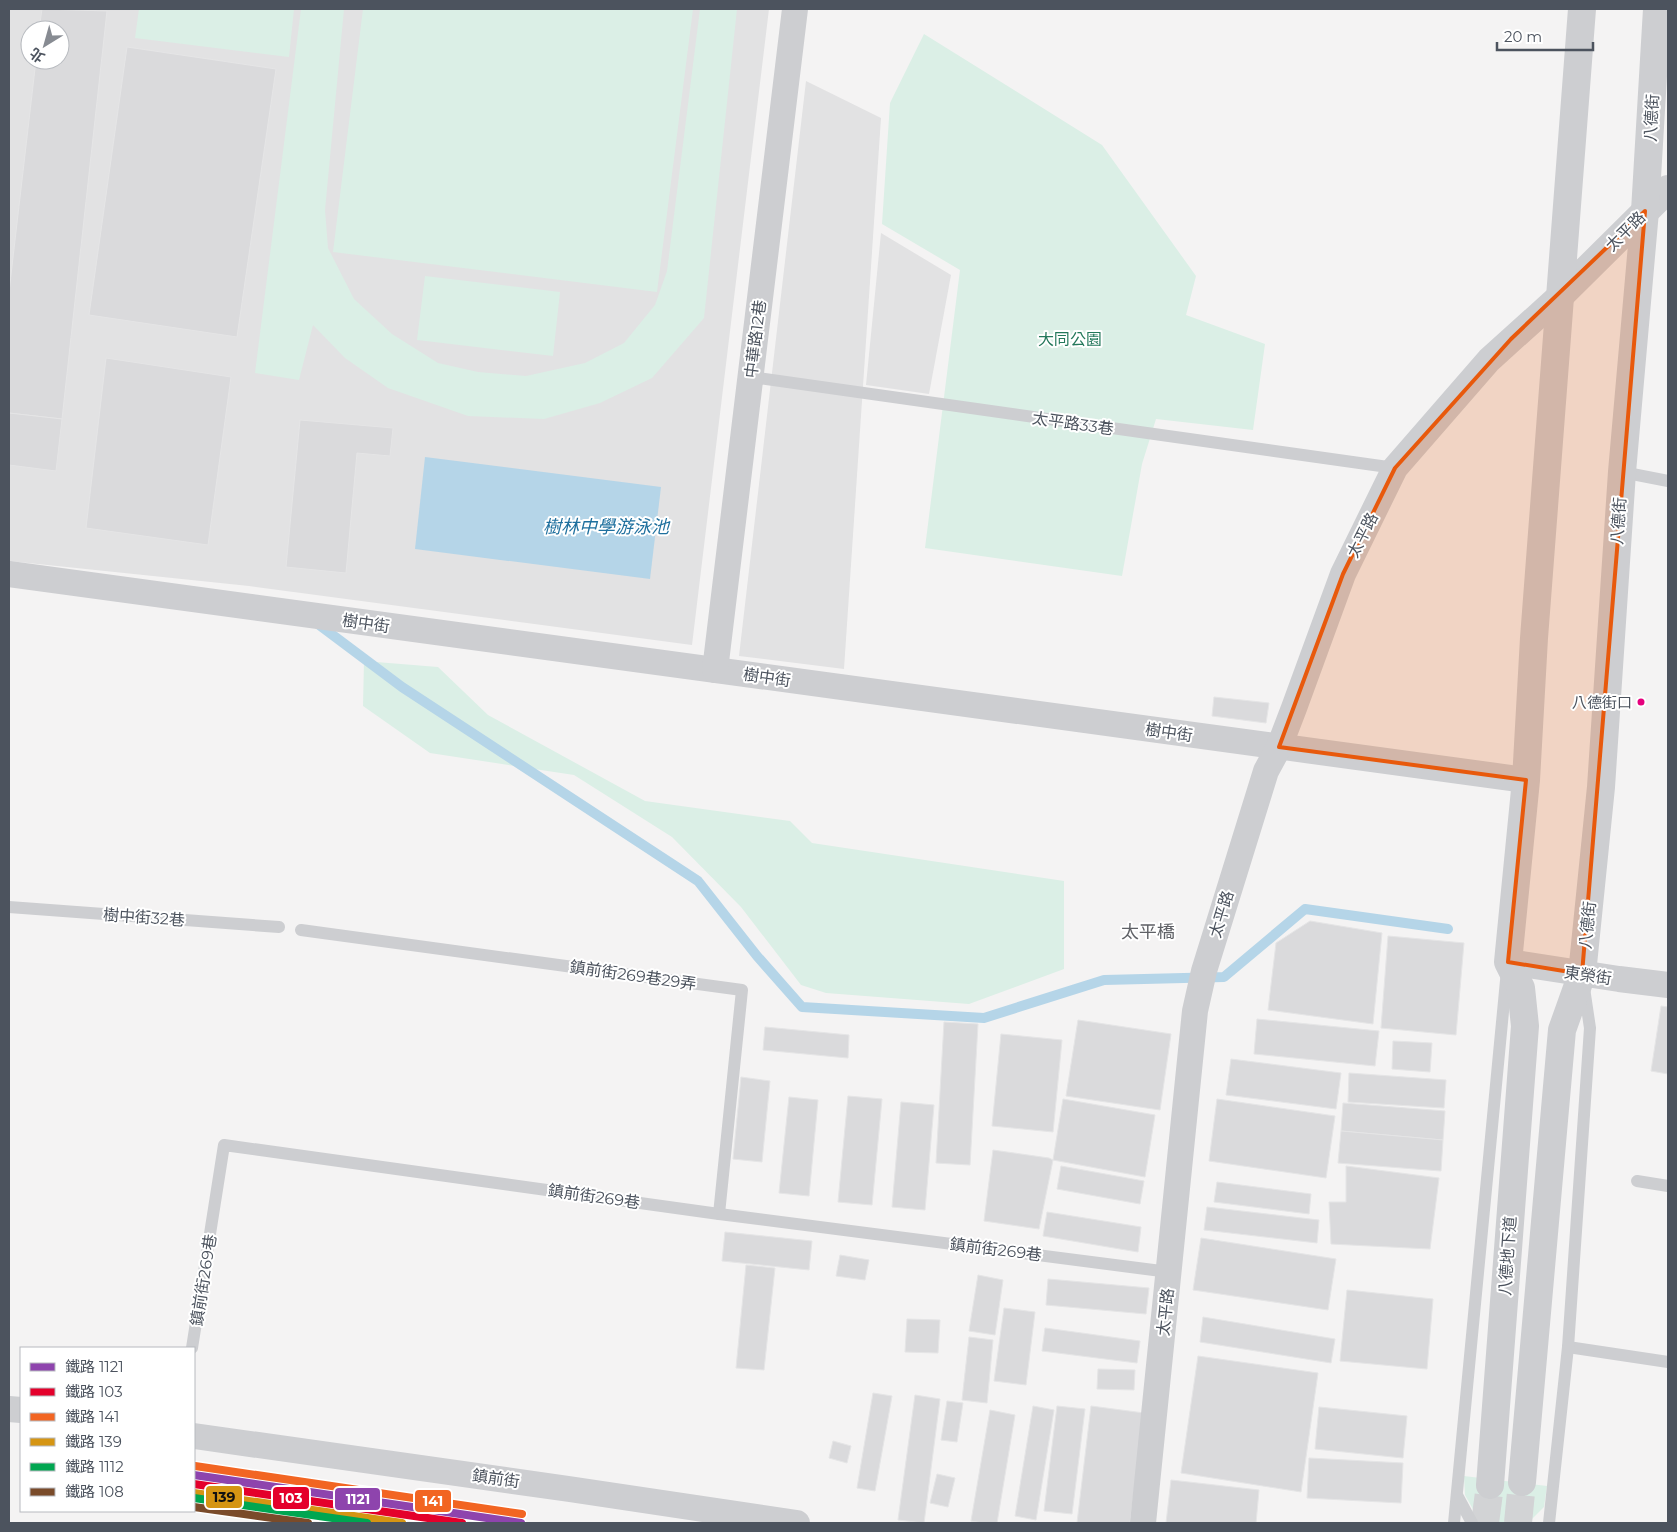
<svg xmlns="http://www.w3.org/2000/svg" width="1677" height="1532" font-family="Montserrat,'Noto Sans TC',sans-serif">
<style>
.education{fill:#e2e2e3;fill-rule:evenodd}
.green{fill:#dbefe6}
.water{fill:#b5d5e8}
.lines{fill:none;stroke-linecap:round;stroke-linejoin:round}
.stream{stroke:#b5d5e8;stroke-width:10}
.building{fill:#dadadc;stroke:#e5e5e6}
.tertiary-tunnel{stroke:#d2d3d5;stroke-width:28;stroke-dasharray:28 14;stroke-linecap:butt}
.service{stroke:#cdced1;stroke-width:12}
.minor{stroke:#cdced1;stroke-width:26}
.tertiary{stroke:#cdced1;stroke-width:28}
.rail-1-casing{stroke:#fff;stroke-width:11}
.rail-2-casing{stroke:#fff;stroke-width:11}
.rail-3-casing{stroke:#fff;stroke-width:11}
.rail-4-casing{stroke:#fff;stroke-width:11}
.rail-5-casing{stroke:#fff;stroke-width:11}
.rail-6-casing{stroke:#fff;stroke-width:11}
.rail-1{stroke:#8e44ad;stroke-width:8}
.rail-2{stroke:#e4002b;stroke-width:8}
.rail-3{stroke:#f26522;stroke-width:8}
.rail-4{stroke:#d59513;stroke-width:8}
.rail-5{stroke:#00a651;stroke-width:8}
.rail-6{stroke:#7a4b2a;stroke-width:8}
.marked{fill:#e8590c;fill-opacity:0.2;stroke:#e8590c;stroke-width:4;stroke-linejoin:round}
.bus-dot{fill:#e5007d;stroke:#fff;stroke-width:2}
.labels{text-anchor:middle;stroke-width:4;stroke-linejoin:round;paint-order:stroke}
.bus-label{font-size:15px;fill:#4c535e;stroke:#fff;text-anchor:end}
.street-label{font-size:16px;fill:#4c535e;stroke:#fff}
.park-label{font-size:16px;fill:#24785b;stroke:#fff}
.water-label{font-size:18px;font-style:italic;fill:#1f709e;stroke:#fff}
.neighbourhood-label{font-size:18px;fill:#5f6166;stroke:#fff}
.line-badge{stroke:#fff;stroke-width:2}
.badge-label{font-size:14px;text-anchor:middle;font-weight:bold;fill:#fff}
.pale-badge-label{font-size:14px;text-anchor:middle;font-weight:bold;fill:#111}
</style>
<rect width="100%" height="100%" fill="#f4f3f3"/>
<g class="education">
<path d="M 9,9 L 769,9 L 692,645 L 249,586 L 9,561 ZM 30,30 L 60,30 L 60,60 L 30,60 Z"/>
<polygon points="806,81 881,118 844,669 739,656"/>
<polygon points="881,233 951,275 929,394 866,385"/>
</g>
<g class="green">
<polygon points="139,9 294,9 289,57 135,38"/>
<polygon points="301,9 344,9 325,210 328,248 354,299 392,334 438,363 478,372 526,376 585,363 624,343 655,305 667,271 700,9 737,9 704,318 652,378 600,403 544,419 468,416 388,388 345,358 313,325 299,380 255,373"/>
<polygon points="363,9 693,9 657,292 333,252"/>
<polygon points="924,34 1102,145 1196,276 1186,315 1265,344 1253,430 1156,419 1142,464 1122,576 925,548 960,270 882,224 890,103"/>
<polygon points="425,276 560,292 553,356 417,340"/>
<polygon points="364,661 438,667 488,715 645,801 790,821 812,843 1064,881 1064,969 969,1004 826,993 801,985 741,907 672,837 574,775 430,753 363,706"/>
<polygon points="1464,1476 1547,1486 1544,1507 1528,1523 1493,1523 1474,1511 1465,1495"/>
</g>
<polygon class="water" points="425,457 661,487 650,579 415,549"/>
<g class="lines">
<polyline class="stream" points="318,624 402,687 698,881 757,956 802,1007 984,1018 1104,980 1224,977 1305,909 1448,929"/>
</g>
<g class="building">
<polygon points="42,9 107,11 62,419 9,413 9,292 36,60 60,60 60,30 39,30"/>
<polygon points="127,47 276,69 237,337 89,315"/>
<polygon points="106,358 231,377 208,545 86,528"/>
<polygon points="9,413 62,419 56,471 9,465"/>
<polygon points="300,420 393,428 390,456 357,453 346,573 286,567"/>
<polygon points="1214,697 1269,703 1266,723 1212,716"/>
<polygon points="1310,921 1382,933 1373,1024 1268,1010 1276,943"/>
<polygon points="1388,936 1464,943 1456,1035 1381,1028"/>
<polygon points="1661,1006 1668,1007 1668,1074 1651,1071"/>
<polygon points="1257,1019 1379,1031 1375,1066 1254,1054"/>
<polygon points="1078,1020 1171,1034 1160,1110 1066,1096"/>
<polygon points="944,1022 978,1024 970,1165 936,1163"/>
<polygon points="765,1027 849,1035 848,1058 763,1050"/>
<polygon points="1001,1034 1062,1040 1053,1132 992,1126"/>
<polygon points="1393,1041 1432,1043 1430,1072 1392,1069"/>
<polygon points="1231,1059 1341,1073 1336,1109 1226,1095"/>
<polygon points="1349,1073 1446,1080 1444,1108 1348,1102"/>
<polygon points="741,1077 770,1081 762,1162 733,1159"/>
<polygon points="848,1096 882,1099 872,1205 838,1202"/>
<polygon points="789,1097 818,1100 809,1196 779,1193"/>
<polygon points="1063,1099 1155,1115 1145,1177 1053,1160"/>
<polygon points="1217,1099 1335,1116 1326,1178 1209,1161"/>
<polygon points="901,1102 934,1105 925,1210 892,1207"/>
<polygon points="1343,1103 1445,1111 1443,1140 1341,1131"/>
<polygon points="1341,1131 1443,1140 1441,1171 1338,1163"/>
<polygon points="993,1150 1049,1158 1053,1160 1039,1229 984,1221"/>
<polygon points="1061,1166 1144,1181 1140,1204 1057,1189"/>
<polygon points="1346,1166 1439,1178 1430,1249 1331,1244 1329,1202 1346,1202"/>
<polygon points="1217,1182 1311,1194 1309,1214 1214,1202"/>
<polygon points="1207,1207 1319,1220 1317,1243 1204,1230"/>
<polygon points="1047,1212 1141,1227 1138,1252 1043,1236"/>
<polygon points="725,1232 812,1241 809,1270 722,1261"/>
<polygon points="1201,1238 1336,1259 1328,1310 1193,1290"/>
<polygon points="840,1255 869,1260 865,1280 836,1276"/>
<polygon points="746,1265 775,1268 764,1370 736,1368"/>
<polygon points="978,1275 1003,1280 995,1335 969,1331"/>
<polygon points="1048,1279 1149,1288 1146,1314 1046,1305"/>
<polygon points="1347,1290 1433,1299 1427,1369 1340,1361"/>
<polygon points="1004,1308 1035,1312 1026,1385 994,1381"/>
<polygon points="1203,1317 1335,1339 1331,1363 1200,1342"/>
<polygon points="907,1319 940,1320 938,1353 905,1352"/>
<polygon points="1045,1328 1140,1341 1137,1363 1042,1351"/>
<polygon points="969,1337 993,1340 987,1403 962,1400"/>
<polygon points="1198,1356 1318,1373 1301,1492 1181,1473"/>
<polygon points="1098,1369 1135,1370 1134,1390 1097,1389"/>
<polygon points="873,1393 892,1396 875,1491 857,1488"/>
<polygon points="915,1395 940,1399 924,1523 898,1520"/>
<polygon points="947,1401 963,1403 957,1442 941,1440"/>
<polygon points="1033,1406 1054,1410 1036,1520 1015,1516"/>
<polygon points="1057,1406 1085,1409 1072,1514 1044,1511"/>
<polygon points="1091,1406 1144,1413 1130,1523 1077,1523"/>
<polygon points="1319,1407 1407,1416 1403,1458 1315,1449"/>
<polygon points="990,1410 1015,1415 997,1523 983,1523 971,1521"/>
<polygon points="833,1441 851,1446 847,1463 829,1458"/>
<polygon points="1309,1458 1403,1463 1401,1503 1307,1498"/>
<polygon points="937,1474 955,1478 948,1507 930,1503"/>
<polygon points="1171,1480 1259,1490 1256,1523 1166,1523"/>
</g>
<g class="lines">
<g class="tertiary-tunnel">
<polyline points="1485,1523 1490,1485"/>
<polyline points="1518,1523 1522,1482"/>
</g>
<g class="service">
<polyline points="751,377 1395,468"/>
<polyline points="1622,472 1668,481"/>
<polyline points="9,907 279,927"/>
<polyline points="301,930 742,990 719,1214"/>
<polyline points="1637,1181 1668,1186"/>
<polyline points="1568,1347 1668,1362"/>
<polyline points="192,1348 224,1145 719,1214 1169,1272"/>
<polyline points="1457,1495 1472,1523"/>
<polyline points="1454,1523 1507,970"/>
<polyline points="1549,1523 1568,1347 1590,1028 1584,988"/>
</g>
<g class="minor">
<polyline points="9,574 1526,780"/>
<polyline points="715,670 795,9"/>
<polyline points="1508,962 1619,979 1668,985"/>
<polyline points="9,1409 21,1410"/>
<polyline points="194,1436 569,1489 797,1523"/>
<polyline points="1143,1523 1195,1011 1204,971 1266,771 1279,747 1294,708 1343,574 1395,468 1489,360 1561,295"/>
</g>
<g class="tertiary">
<polyline points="1561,295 1668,189"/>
<polyline points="1522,1482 1562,1030 1582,974 1601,787 1622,472 1645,211 1657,9"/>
<polyline points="1490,1485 1525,1026 1521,988 1508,962 1526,780 1534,638 1582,9"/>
</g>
<g class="rail-1-casing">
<polyline id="rail-1" points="194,1475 521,1523"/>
</g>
<g class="rail-2-casing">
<polyline id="rail-2" points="194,1484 462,1523"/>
</g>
<g class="rail-3-casing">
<polyline id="rail-3" points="195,1466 522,1514"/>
</g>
<g class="rail-4-casing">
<polyline id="rail-4" points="194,1493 402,1523"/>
</g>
<g class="rail-5-casing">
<polyline id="rail-5" points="194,1498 367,1523"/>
</g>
<g class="rail-6-casing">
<polyline id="rail-6" points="194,1507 308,1523"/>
</g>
<use href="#rail-1" class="rail-1"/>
<use href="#rail-2" class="rail-2"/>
<use href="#rail-3" class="rail-3"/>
<use href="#rail-4" class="rail-4"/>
<use href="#rail-5" class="rail-5"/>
<use href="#rail-6" class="rail-6"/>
</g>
<path class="marked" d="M 1645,211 L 1582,974 L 1508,962 L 1526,780 L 1279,747 L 1343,574 L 1395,468 L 1511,339 Z"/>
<circle class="bus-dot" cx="1641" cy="702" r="4.5"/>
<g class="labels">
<g class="bus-label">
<text x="1632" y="708">八德街口</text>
</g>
<g class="street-label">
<text transform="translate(1651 118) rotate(-87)" y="6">八德街</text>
<text transform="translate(1625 231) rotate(-45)" y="6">太平路</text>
<text transform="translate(755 339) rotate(-83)" y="6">中華路12巷</text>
<text transform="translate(1073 423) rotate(8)" y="6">太平路33巷</text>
<text transform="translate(1618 521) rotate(-86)" y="6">八德街</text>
<text transform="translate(1362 535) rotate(-63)" y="6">太平路</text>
<text transform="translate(366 623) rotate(8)" y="6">樹中街</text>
<text transform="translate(767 677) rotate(8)" y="6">樹中街</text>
<text transform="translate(1169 732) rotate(8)" y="6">樹中街</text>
<text transform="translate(1221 914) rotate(-73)" y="6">太平路</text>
<text transform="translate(144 917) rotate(4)" y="6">樹中街32巷</text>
<text transform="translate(1587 925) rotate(-84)" y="6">八德街</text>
<text transform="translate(633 975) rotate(8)" y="6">鎮前街269巷29弄</text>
<text transform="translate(1588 975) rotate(8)" y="6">東榮街</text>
<text transform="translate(594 1196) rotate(8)" y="6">鎮前街269巷</text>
<text transform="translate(996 1249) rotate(7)" y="6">鎮前街269巷</text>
<text transform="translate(1507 1256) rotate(-86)" y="6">八德地下道</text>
<text transform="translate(203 1280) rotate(-81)" y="6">鎮前街269巷</text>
<text transform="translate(1165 1312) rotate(-84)" y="6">太平路</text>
<text transform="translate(496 1478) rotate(8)" y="6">鎮前街</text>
</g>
<g class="park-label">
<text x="1070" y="345">大同公園</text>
</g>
<g class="water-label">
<text x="606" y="533">樹林中學游泳池</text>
</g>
<g class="neighbourhood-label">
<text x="1148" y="938">太平橋</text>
</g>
</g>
<g class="line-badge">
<rect x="205" y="1485" width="38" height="24" rx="5" fill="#d59513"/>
<rect x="272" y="1486" width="38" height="24" rx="5" fill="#e4002b"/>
<rect x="334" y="1487" width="47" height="24" rx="5" fill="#8e44ad"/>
<rect x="414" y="1489" width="38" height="24" rx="5" fill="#f26522"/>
</g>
<g class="badge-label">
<text x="291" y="1503">103</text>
<text x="358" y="1504">1121</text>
<text x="433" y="1506">141</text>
</g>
<g class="pale-badge-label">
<text x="224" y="1502">139</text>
</g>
<rect width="1677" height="1532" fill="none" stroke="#4c535e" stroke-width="20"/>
<rect x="20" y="1347" width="175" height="165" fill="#ffffff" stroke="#b7babf"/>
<rect x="30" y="1363" width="25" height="8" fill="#8e44ad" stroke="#b7babf"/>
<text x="65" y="1372" font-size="15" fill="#4c535e">鐵路 1121</text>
<rect x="30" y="1388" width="25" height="8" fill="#e4002b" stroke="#b7babf"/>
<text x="65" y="1397" font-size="15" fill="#4c535e">鐵路 103</text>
<rect x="30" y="1413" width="25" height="8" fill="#f26522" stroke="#b7babf"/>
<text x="65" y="1422" font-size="15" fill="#4c535e">鐵路 141</text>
<rect x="30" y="1438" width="25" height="8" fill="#d59513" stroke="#b7babf"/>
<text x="65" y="1447" font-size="15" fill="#4c535e">鐵路 139</text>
<rect x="30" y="1463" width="25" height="8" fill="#00a651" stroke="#b7babf"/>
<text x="65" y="1472" font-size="15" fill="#4c535e">鐵路 1112</text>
<rect x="30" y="1488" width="25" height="8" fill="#7a4b2a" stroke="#b7babf"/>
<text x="65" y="1497" font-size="15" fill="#4c535e">鐵路 108</text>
<g transform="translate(45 45) rotate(217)"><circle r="24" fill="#ffffff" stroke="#b7babf"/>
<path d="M0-4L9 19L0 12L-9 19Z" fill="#878b92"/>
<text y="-8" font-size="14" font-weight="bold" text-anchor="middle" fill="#4c535e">北</text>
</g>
<path d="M1497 42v8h96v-8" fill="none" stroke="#4c535e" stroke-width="2.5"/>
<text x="1504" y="42" font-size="15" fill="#4c535e" stroke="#ffffff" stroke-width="4" paint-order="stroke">20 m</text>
</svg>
